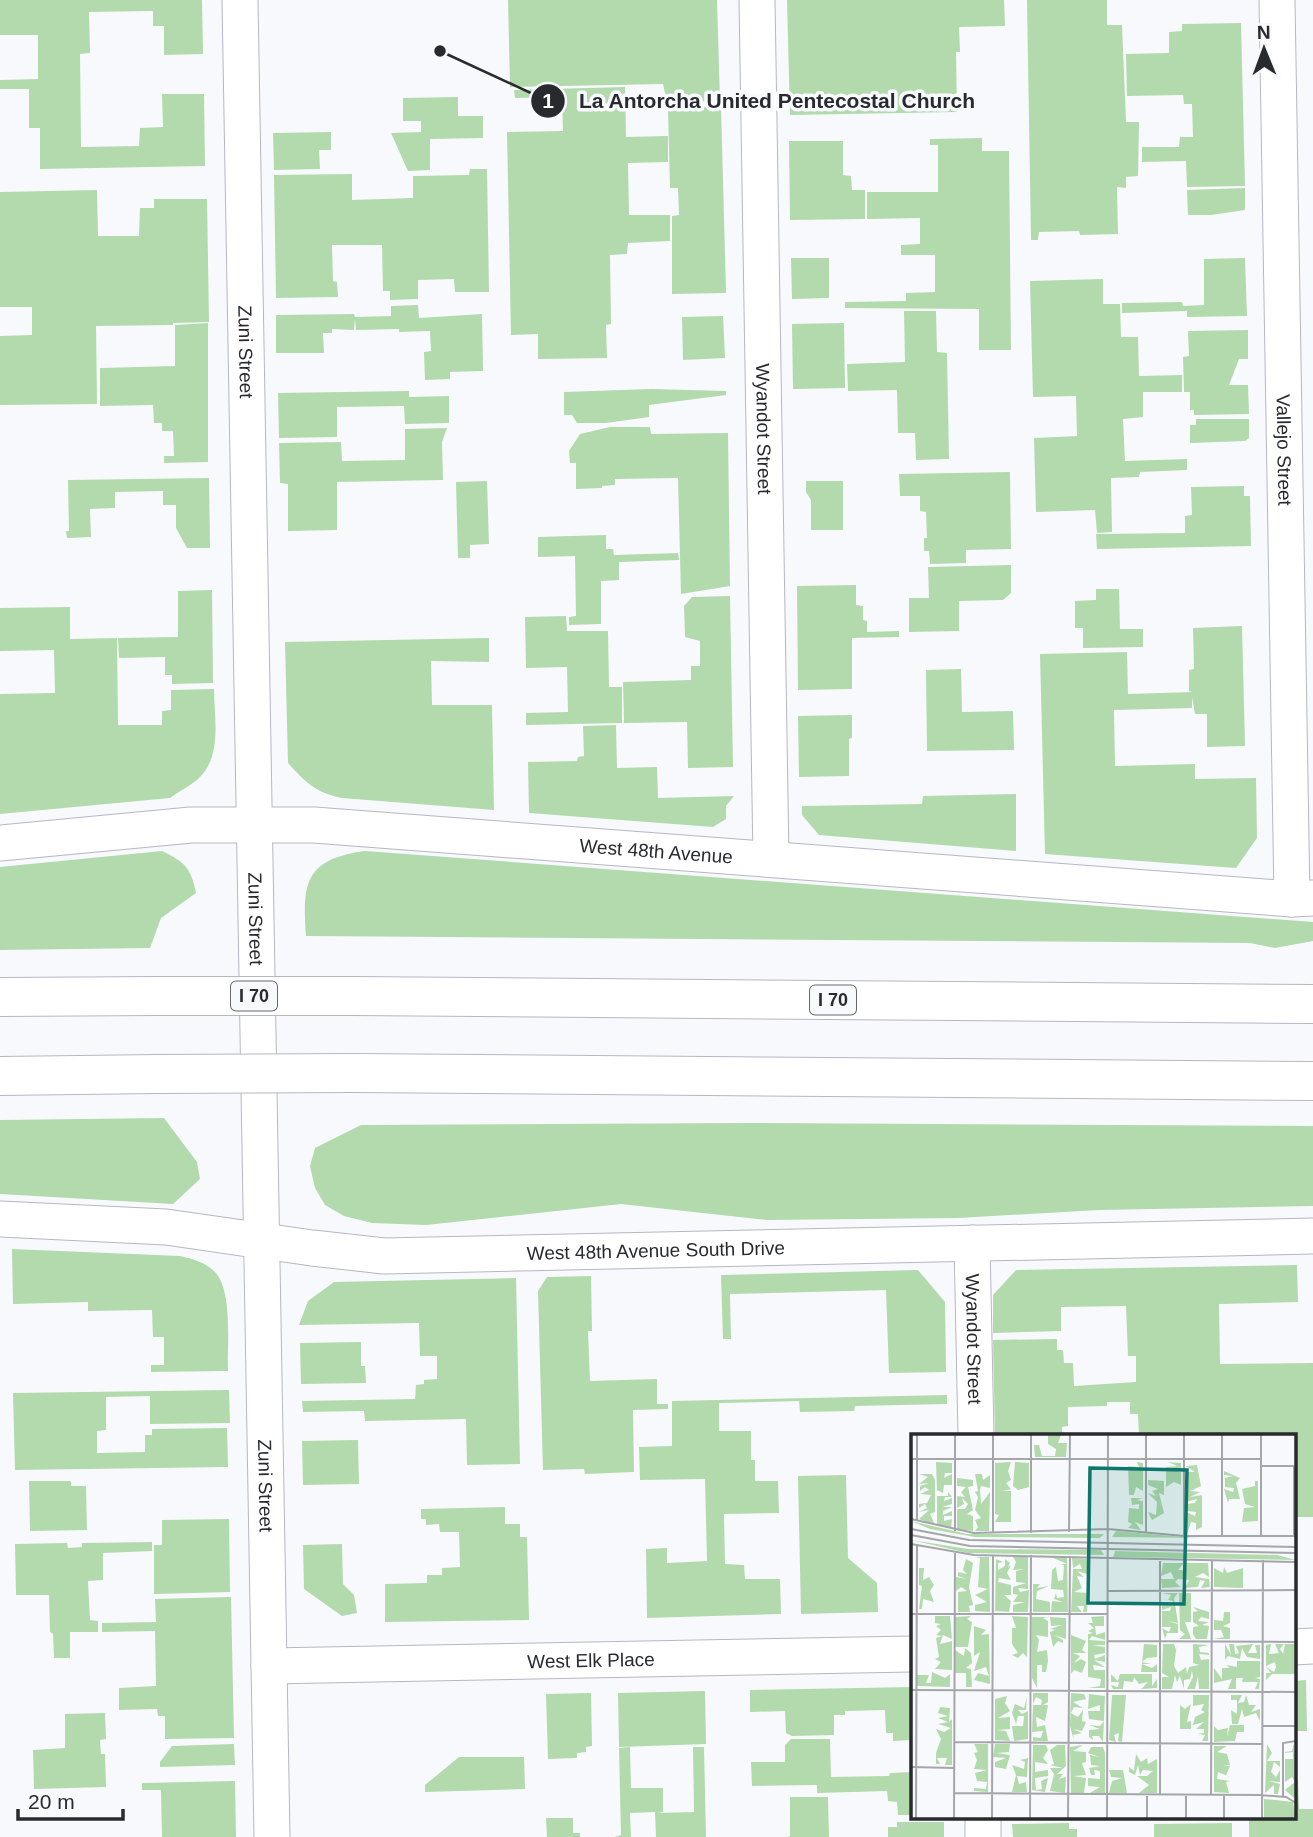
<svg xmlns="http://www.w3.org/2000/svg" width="1313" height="1837" font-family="Helvetica,sans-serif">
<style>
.green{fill:#b2daac}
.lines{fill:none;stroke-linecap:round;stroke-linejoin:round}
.minor-casing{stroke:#b6b7c2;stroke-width:37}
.highway-casing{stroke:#b6b7c2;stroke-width:40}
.minor{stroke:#fff;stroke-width:35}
.highway{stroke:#fff;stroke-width:38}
.highway-bridge-casing{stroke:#b6b7c2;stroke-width:40;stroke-linecap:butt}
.highway-bridge{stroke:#fff;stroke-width:38}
.labels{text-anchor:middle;stroke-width:7;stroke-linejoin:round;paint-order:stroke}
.shield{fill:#f8f9fd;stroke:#67686c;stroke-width:2}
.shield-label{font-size:18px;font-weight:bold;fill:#292a2e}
.street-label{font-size:19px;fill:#292a2e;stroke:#f8f9fd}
.inset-road{fill:none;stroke:#a5a6aa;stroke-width:2}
.view{fill:#0f766e;fill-opacity:0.15;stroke:#0f766e;stroke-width:3.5}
.inset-edge{fill:none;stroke:#292a2e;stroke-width:3.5}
.leader{fill:none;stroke:#292a2e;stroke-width:2.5}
.callout-dot{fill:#292a2e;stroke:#f8f9fd;stroke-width:2.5}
.mark-label{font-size:21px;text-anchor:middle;font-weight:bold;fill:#fff}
.callout-label{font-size:21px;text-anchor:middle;font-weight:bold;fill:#292a2e;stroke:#f8f9fd;stroke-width:7;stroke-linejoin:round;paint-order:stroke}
</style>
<rect width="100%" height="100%" fill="#f8f9fd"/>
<g class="green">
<polygon points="0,0 202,0 203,54 164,55 164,26 153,26 153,11 89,12 90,53 80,54 81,147 139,146 140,128 163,127 162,94 204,94 205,166 40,169 40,128 29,128 29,89 0,89 0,80 38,79 38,35 0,35"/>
<polygon points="508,0 717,0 720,101 667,102 663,84 510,87"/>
<polygon points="787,0 1004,0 1005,26 959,27 960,52 956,52 957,112 790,115"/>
<polygon points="1027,0 1107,0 1107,25 1122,25 1126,122 1139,122 1138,176 1126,177 1126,188 1117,187 1118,234 1080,235 1079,231 1039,232 1038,240 1031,240"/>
<polygon points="1241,23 1245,186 1187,187 1186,161 1142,162 1142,147 1179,147 1180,137 1193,137 1192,104 1184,104 1183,95 1127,96 1126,54 1169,53 1169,32 1182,31 1182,24"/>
<polygon points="625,87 626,137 668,136 668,162 628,163 629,215 670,215 670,241 628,243 627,254 610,255 611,324 606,325 607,358 538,359 538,334 511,335 507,132 563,131 562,97 515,98 514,90"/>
<polygon points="458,97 458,116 483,116 483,138 430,139 430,170 408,171 391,133 421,132 421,121 403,121 403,98"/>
<polygon points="721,106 726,293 672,294 672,216 679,215 678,188 670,188 668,108"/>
<polygon points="331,132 331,150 319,150 320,169 274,170 273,133"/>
<polygon points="982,138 982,151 1009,151 1011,350 979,350 979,309 845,308 845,302 906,301 906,293 935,292 935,255 901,255 901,245 920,244 920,218 867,219 867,192 938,192 938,145 930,145 930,139"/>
<polygon points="789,141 843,141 843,175 851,176 852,190 865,190 865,219 790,220"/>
<polygon points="470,169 487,169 489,292 455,292 454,279 418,280 418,299 390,300 390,291 383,291 382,245 332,245 333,281 337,282 338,297 276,298 274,175 352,174 352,200 413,198 413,176 469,175"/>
<polygon points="1245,188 1245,210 1211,215 1188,215 1187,190"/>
<polygon points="97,190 98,236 139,236 140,208 154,208 154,199 207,199 209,322 173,323 173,325 96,326 97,404 0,405 0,336 32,335 32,307 0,307 0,192"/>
<polygon points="791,258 829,258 829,298 792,299"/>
<polygon points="1245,258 1247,316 1187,317 1187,311 1122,313 1122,303 1182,302 1183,306 1204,305 1204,259"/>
<polygon points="1103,279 1103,304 1120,304 1121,337 1138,337 1139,376 1182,375 1182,392 1143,392 1143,417 1123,419 1125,461 1187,459 1187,470 1140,472 1139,477 1111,478 1112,532 1097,533 1095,510 1036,512 1034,438 1077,436 1076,396 1033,397 1030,281"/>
<polygon points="418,305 419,318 482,314 483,371 450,372 450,379 425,380 424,352 431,351 430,331 399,332 399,329 356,330 355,319 354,330 332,329 332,333 323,333 324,353 276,353 276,315 354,314 355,317 391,316 391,306"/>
<polygon points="904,311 936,311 937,352 947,353 949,459 916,460 915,433 898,433 897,390 848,391 847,364 905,362"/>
<polygon points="723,316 725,358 683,360 682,317"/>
<polygon points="208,323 208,462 164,463 164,456 174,456 173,431 162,431 162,423 154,423 153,405 100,406 100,368 175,366 175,325"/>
<polygon points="844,323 845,388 793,389 792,324"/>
<polygon points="1248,330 1248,359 1239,359 1229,385 1248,385 1249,414 1194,415 1194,410 1190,410 1190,392 1184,392 1183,357 1189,356 1188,331"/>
<polygon points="651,389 726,391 726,395 649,405 649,417 606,423 577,423 572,415 564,415 564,392"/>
<polygon points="409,391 409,397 449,396 449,423 405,424 404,406 337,407 337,437 279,438 278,393"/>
<polygon points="1196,419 1249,419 1249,438 1245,441 1190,443 1190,425 1196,425"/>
<polygon points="610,427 650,427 651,434 728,433 730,586 681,594 678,478 615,479 615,485 602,486 602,488 576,489 576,463 570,463 569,451 580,434"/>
<polygon points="447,428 442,442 443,480 337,482 337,530 288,531 288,484 280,483 279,443 341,442 342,461 405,460 405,429"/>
<polygon points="1010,472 1011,549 966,550 966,563 930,564 929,551 924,551 924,538 927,538 926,512 920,511 920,496 900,496 899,474"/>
<polygon points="209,478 210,548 187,548 176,528 176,505 163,505 163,491 115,492 115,508 90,509 91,537 67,538 66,531 69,531 68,480"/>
<polygon points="487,481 489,544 470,545 470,558 458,558 456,482"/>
<polygon points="806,481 843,481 843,530 811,530 811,500 806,492"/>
<polygon points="1244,486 1244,496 1250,496 1251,546 1097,549 1096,534 1185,533 1185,516 1192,515 1191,487"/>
<polygon points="606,535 606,549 613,549 614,555 678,553 679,560 619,562 619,580 601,581 601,624 569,625 569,617 576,616 575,556 538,557 538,537"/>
<polygon points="1011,565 1011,593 1003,600 959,601 959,631 909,632 909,598 929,598 928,567"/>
<polygon points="856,585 856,605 863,606 863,620 867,621 867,632 899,631 899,637 852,638 852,689 798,690 797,586"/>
<polygon points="1096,589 1119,589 1120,629 1143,629 1143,647 1083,648 1083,628 1075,628 1075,601 1096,600"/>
<polygon points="212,590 213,683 172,684 172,675 165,675 165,657 119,658 118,638 178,637 178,591"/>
<polygon points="730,596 733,767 688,768 687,722 624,723 623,682 691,680 691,666 700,666 700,641 685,637 684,606 692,597"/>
<path d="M 70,607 L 70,639 L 117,638 L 118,725 L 162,725 L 162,711 L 171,710 L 171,690 L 214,689 C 214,715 221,748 205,771 C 197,783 181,790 170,798 L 0,814 L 0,694 L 55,693 L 54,650 L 0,651 L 0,608 Z"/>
<polygon points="566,616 567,631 608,631 609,687 622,687 622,723 526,725 526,713 568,712 567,667 526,668 525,617"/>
<polygon points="1242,626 1245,746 1207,747 1207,714 1195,714 1192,697 1192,708 1114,710 1115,766 1195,764 1195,779 1256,778 1257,838 1236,868 1045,854 1040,654 1127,652 1128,694 1192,692 1189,691 1189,670 1194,669 1193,628"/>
<path d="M 489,638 L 489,662 L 431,661 L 432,705 L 492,705 L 494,810 L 342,798 C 316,793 305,782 288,763 L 285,642 Z"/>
<polygon points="961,669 962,712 1013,711 1014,750 927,751 926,670"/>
<polygon points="852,715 852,738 849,739 849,776 799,777 798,716"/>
<polygon points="616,725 617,768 657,767 658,798 734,796 726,806 726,819 713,827 529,813 528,762 577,761 578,757 584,756 583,726"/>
<polygon points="1016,794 1016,851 819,835 802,815 802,806 922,804 923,796"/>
<path d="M 162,851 C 185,862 191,868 196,893 L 161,918 L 150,948 L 0,950 L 0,867 Z"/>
<path d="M 365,851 L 1313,922 L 1313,941 L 1275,948 L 1250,943 L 306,936 C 302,883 305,859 365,851 Z"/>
<polygon points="164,1118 197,1162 200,1179 173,1204 0,1194 0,1120"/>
<polygon points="746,1123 1313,1126 1313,1206 1099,1210 958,1218 767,1220 621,1204 426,1225 372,1223 344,1216 325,1205 315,1188 310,1166 315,1148 361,1125"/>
<path d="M 12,1249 L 180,1256 C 193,1259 205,1262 215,1272 C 233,1291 227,1345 228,1371 L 151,1372 L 151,1365 L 164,1365 L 164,1337 L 153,1337 L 152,1310 L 88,1311 L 88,1302 L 13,1304 Z"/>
<polygon points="1297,1265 1298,1302 1219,1304 1220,1364 1313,1363 1313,1517 1294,1517 1294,1436 1139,1436 1138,1414 1130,1414 1130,1402 1107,1402 1107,1406 1068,1407 1068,1426 1062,1427 1062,1436 995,1436 993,1340 1057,1339 1057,1350 1063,1350 1064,1363 1073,1363 1074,1386 1136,1382 1136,1356 1128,1356 1126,1306 1061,1307 1061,1331 993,1333 993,1295 1016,1270"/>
<polygon points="918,1270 945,1302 946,1372 889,1373 886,1290 730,1294 731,1339 723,1339 721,1275"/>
<polygon points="591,1276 592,1331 588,1331 590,1381 657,1379 657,1404 668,1404 668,1409 633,1410 634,1472 585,1474 584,1469 543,1470 538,1291 547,1277"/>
<polygon points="516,1278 520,1464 467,1465 466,1419 365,1421 364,1411 303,1412 302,1401 415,1399 416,1385 424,1384 424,1380 437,1379 437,1356 420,1356 419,1323 299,1325 308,1301 334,1282"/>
<polygon points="361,1342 361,1366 365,1366 366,1383 301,1384 300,1343"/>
<polygon points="229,1390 230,1423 150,1424 150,1396 106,1397 106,1430 97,1431 97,1453 145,1452 145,1435 152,1435 152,1429 227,1428 228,1467 15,1470 13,1393"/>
<polygon points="947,1395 947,1404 855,1406 854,1411 800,1412 799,1401 719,1403 719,1431 751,1431 751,1460 755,1460 755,1481 778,1481 779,1513 724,1514 725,1564 744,1565 745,1579 780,1579 781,1614 647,1618 646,1549 667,1548 667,1563 707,1561 705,1479 640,1480 639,1447 672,1446 672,1401"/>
<polygon points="358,1440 359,1484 303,1485 302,1441"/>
<polygon points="846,1475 848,1558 877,1583 878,1612 801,1614 798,1476"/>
<polygon points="29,1481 71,1481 71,1486 86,1486 87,1530 30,1531"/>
<polygon points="505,1507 505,1524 520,1524 520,1537 527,1537 529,1620 385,1622 385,1584 427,1583 427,1575 442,1575 442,1568 460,1567 459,1532 440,1532 439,1524 426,1525 426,1519 421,1519 421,1509"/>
<polygon points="229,1519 230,1592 154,1594 154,1545 162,1545 162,1520"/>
<polygon points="152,1542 152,1551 103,1553 103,1580 88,1581 90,1620 98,1621 98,1632 70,1632 70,1658 54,1658 53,1634 50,1632 49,1595 16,1595 15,1544 67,1543 68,1548 82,1547 82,1543"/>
<polygon points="342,1544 343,1584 354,1595 357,1613 342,1616 304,1589 303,1545"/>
<polygon points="231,1597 234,1738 165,1739 165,1716 158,1716 157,1709 119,1710 119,1688 156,1686 155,1631 102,1632 102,1623 156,1622 155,1599"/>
<polygon points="1306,1680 1307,1731 1294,1731 1294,1681"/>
<polygon points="912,1687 912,1740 893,1741 893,1733 886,1733 885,1710 845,1711 845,1715 834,1715 834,1735 792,1736 786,1733 785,1711 750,1712 750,1690"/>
<polygon points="705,1691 706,1744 619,1747 618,1693"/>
<polygon points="591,1693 592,1746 586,1747 586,1752 577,1753 577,1758 548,1759 546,1694"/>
<polygon points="105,1713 106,1739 100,1740 101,1754 105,1754 106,1787 34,1789 33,1750 65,1748 65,1714"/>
<polygon points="791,1739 830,1739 831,1777 889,1776 890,1773 912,1772 912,1815 898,1815 897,1802 888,1801 887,1791 817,1793 817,1785 752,1786 751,1762 785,1762 785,1745"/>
<polygon points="234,1744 235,1765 160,1767 160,1762 172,1746"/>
<polygon points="630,1747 631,1788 663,1788 663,1812 657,1813 694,1812 693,1747 704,1747 706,1837 656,1837 655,1812 630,1813 631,1837 614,1837 621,1835 619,1748"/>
<polygon points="459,1757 524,1757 525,1789 425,1792 425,1785"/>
<polygon points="1294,1780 1298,1780 1299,1809 1313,1809 1313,1837 1249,1837 1249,1818 1294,1818"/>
<polygon points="235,1781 236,1837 162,1837 161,1790 142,1790 142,1783"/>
<polygon points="790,1797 828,1797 829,1837 787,1837 790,1836"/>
<polygon points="546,1818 573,1818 573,1833 580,1833 580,1837 547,1837"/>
<polygon points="897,1822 944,1822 944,1837 888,1837 888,1827 897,1827"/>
<polygon points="1069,1823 1069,1829 1077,1829 1077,1837 1013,1837 1012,1824"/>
<polygon points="1232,1823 1232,1837 1154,1837 1154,1824"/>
</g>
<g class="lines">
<g class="minor-casing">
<g id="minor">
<path id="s1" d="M 240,0 L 272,1837"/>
<path id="s2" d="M 757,0 L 771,859"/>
<path id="s3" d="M 1277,0 L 1292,899"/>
<path id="s4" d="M 0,843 L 191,825 L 314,825 L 1292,899 L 1313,898"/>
<path id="s5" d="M 0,1219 L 166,1227 L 312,1248 L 384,1256 L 1313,1236"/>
<path id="s6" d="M 972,1243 L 976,1436"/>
<polyline points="1294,1647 1313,1646"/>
<path id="s7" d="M 269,1666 L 912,1654"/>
<polyline points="983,1818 983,1837"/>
</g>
</g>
<g class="highway-casing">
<g id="highway">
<polyline points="352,996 1313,1004"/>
<polyline points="0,997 157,996"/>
<polyline points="353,1073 1313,1081"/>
<polyline points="0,1076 158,1074"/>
</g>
</g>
<use href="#minor" class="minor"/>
<use href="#highway" class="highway"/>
<g class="highway-bridge-casing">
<g id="highway-bridge">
<polyline points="157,996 352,996"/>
<polyline points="158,1074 353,1073"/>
</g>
</g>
<use href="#highway-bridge" class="highway-bridge"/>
</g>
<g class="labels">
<g class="shield">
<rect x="231" y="981.5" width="46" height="29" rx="5"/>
<rect x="810" y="985.5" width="46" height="29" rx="5"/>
</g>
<g class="shield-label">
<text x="254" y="1002">I 70</text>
<text x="833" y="1006">I 70</text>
</g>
<g class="street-label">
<text dy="7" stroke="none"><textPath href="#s1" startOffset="352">Zuni Street</textPath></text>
<text dy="7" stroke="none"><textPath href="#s2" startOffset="429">Wyandot Street</textPath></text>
<text dy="7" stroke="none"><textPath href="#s3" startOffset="450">Vallejo Street</textPath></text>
<text dy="7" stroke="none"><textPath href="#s4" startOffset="658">West 48th Avenue</textPath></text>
<text dy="7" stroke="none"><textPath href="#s1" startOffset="919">Zuni Street</textPath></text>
<text dy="7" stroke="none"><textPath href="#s5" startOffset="658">West 48th Avenue South Drive</textPath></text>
<text dy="7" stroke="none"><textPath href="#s6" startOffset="96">Wyandot Street</textPath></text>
<text dy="7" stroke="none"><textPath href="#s1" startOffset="1486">Zuni Street</textPath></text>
<text dy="7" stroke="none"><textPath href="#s7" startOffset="322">West Elk Place</textPath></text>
</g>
</g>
<g transform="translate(911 1434)">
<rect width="385" height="385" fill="#f8f9fd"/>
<path d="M 137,1 L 150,1 L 147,9 L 156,9 L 155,23 L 124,23 L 123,11 L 128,11 L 131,22 L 144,22 L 145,15 L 137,10 ZM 25,28 L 41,29 L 41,39 L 34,39 L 33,44 L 41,40 L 41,51 L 33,51 L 32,59 L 26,56 ZM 100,28 L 97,37 L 100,46 L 95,49 L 100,55 L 91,57 L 100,57 L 100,88 L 84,88 L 88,81 L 84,80 L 84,29 ZM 104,28 L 118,29 L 118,53 L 107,56 L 102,52 ZM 226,28 L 232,29 L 232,57 L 225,53 L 223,61 L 218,61 L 217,32 L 228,33 ZM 257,28 L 270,29 L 270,35 L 260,36 L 270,38 L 270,51 L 263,48 L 255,53 L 255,33 L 266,32 ZM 286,31 L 290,52 L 279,57 L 289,58 L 279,63 L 291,61 L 291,93 L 285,96 L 285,89 L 280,88 L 276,100 L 275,78 L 284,82 L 285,78 L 275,77 L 275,70 L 284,69 L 286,65 L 275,68 L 275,38 L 284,38 L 275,32 ZM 313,37 L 329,44 L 325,49 L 329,65 L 318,65 L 317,69 L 313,55 L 322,58 L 323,54 L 314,53 L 314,44 L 322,42 L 313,41 ZM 8,40 L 21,40 L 24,46 L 24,78 L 19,80 L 24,91 L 8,85 L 18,76 L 8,78 L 16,74 L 14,70 L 8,74 L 8,70 L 16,69 L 20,61 L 9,60 L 18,56 L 14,53 L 9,57 L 9,52 L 18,49 L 8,50 L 17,43 ZM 64,40 L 71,40 L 72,46 L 79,41 L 79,54 L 70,52 L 69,56 L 70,70 L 79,58 L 78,97 L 64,97 L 67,93 L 64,86 L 70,84 L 64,76 L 67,63 L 64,58 L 67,57 ZM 46,44 L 62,46 L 62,52 L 57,53 L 62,76 L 56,80 L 62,82 L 62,97 L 46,95 L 46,75 L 54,75 L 57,70 L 51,64 L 53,70 L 46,74 L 46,62 L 54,63 L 50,58 L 55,53 L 46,52 ZM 237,46 L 253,47 L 253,61 L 248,59 L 253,79 L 241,86 L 237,78 L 245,81 L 246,68 L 237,59 L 245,62 L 241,57 L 247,55 L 237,51 ZM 344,47 L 347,47 L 347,87 L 331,88 L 333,74 L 344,73 L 334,70 L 331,55 L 344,52 ZM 37,58 L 41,63 L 34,63 L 33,67 L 41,64 L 41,70 L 31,73 L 41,73 L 32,77 L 32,81 L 41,77 L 41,82 L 33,82 L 33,87 L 41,85 L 40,94 L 26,91 L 26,62 L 37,62 ZM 220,64 L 232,64 L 226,66 L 232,67 L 232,91 L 224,88 L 230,96 L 217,94 L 221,90 L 217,88 L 218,74 L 228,75 L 228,70 L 221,71 ZM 0,87 L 56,100 L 193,100 L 189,104 L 64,103 L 19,95 ZM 205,97 L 271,103 L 291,104 L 201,103 ZM 0,106 L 57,115 L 190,116 L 193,121 L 57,119 ZM 204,117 L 366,121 L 385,126 L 202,123 ZM 64,123 L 78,123 L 79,178 L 64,177 L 64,171 L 76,168 L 64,161 L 77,155 L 67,153 L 69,124 ZM 102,123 L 117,123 L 117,155 L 107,154 L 109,158 L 118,156 L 117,178 L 102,178 L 102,171 L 114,168 L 102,168 L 107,161 L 102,160 L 102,153 L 115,149 L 105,148 L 105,137 L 113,135 L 102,136 L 105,128 ZM 140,123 L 156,124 L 157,178 L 140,178 L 141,167 L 152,168 L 143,165 L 145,159 L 146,164 L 153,163 L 152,156 L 140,155 L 141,136 L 145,133 L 147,147 L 152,146 L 153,131 L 149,130 L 156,130 ZM 161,124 L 176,125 L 176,140 L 166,137 L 173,143 L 166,142 L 171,154 L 163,158 L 177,159 L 176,178 L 172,178 L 173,172 L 166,172 L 171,178 L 160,178 L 162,135 L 171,135 L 169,130 L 162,134 ZM 55,125 L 62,129 L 58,153 L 62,171 L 53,173 L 58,172 L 59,178 L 47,178 L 47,158 L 56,157 L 50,153 L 45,157 L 45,143 L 56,145 L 47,142 L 47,138 L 56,140 L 52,136 ZM 85,125 L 92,128 L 87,129 L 87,136 L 94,132 L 94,125 L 99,129 L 97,133 L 100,131 L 96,139 L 100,146 L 88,144 L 87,148 L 100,151 L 100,161 L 93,161 L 100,167 L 98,178 L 84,177 ZM 252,129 L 273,129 L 267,136 L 274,136 L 274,129 L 297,129 L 298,143 L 292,139 L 284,143 L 298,145 L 299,153 L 290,154 L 294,147 L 289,146 L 287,153 L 274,154 L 278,146 L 267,145 L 264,148 L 270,153 L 251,154 L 250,145 L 263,145 L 260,138 L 250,142 ZM 313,133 L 316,139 L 332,134 L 332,154 L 303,153 L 303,134 L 312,139 ZM 8,134 L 13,134 L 12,146 L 18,143 L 23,151 L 19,157 L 23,168 L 12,165 L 11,175 L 8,175 L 11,152 L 8,151 ZM 122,150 L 129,150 L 126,154 L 138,152 L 126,157 L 125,165 L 139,168 L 139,178 L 122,178 ZM 251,159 L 267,159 L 263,164 L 267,189 L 256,187 L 267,190 L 267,199 L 256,199 L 254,205 L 251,194 L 258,198 L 260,193 L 251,193 L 251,177 L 259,177 L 260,173 L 251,176 L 251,169 L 261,171 L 262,167 L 257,166 L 260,161 ZM 268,159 L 280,159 L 280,188 L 274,188 L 280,205 L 268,205 L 274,200 L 269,196 ZM 282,173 L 298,178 L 298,185 L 290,183 L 287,187 L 298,188 L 291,191 L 298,192 L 296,205 L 285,205 L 282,200 L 282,193 L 288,192 L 282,188 L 282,178 L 287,177 ZM 313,178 L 319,178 L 319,189 L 312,192 L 319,194 L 319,205 L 303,205 L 313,203 L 310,196 L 303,196 L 303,186 L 312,187 ZM 24,182 L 39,182 L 41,205 L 32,201 L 29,210 L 41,207 L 41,236 L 24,235 L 30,228 L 24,225 L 28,223 L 25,204 L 31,202 L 25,201 L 30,196 L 25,192 L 30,190 L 24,189 ZM 60,182 L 56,185 L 61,188 L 57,213 L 44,213 L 44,183 ZM 101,182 L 117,183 L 116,223 L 112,219 L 107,224 L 101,221 L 107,219 L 101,210 L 101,194 L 105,194 ZM 193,182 L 193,192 L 184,192 L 185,201 L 194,198 L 194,206 L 181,202 L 178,206 L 194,207 L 194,211 L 181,211 L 194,213 L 194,219 L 183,221 L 184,225 L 194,221 L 194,228 L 183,226 L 194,233 L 182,231 L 183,236 L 194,236 L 194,254 L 177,254 L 189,252 L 190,245 L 177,243 L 177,200 L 182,199 L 177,197 L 183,194 L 177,189 L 182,189 L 180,183 ZM 121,183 L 137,183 L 132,184 L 137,187 L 137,203 L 125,201 L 128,206 L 126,218 L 136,216 L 137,227 L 135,238 L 131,238 L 131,231 L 126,231 L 126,254 L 121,244 ZM 139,183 L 155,184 L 155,205 L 143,201 L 152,206 L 152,209 L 147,207 L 142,213 L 139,198 L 144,196 L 139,195 L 151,191 L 140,192 ZM 63,192 L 75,196 L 70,201 L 78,200 L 79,250 L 63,246 L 67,239 L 78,242 L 75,233 L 63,237 L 69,218 L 63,222 ZM 160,201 L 175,207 L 171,216 L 175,219 L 162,219 L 169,222 L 163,229 L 170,225 L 175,228 L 171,239 L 163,236 L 160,240 ZM 233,210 L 246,211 L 246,223 L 236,224 L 231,228 L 240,230 L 231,230 L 241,234 L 246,230 L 246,238 L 230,238 ZM 252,210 L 263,210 L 265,216 L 266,210 L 263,232 L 267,239 L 275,233 L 276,240 L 278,233 L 288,231 L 282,229 L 282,210 L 298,211 L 288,213 L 289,218 L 298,219 L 298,221 L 288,220 L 290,226 L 298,225 L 298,255 L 288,255 L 287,242 L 284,255 L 276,255 L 282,243 L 281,236 L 279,245 L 273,246 L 273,255 L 269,242 L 266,248 L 264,241 L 261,255 L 251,255 L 251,243 L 258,243 L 251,239 ZM 314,210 L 320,221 L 318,210 L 323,210 L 324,220 L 328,219 L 325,212 L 342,210 L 337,219 L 346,219 L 344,211 L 349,211 L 349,225 L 336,223 L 331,214 L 329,225 L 317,222 L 314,226 ZM 360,210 L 358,220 L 368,219 L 364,210 L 373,210 L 369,215 L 372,220 L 374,210 L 385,210 L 385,240 L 361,240 L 355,246 L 355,239 L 360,239 L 355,233 L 363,238 L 365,233 L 364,228 L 355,232 L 355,211 ZM 54,214 L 60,219 L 61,229 L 55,234 L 60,235 L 61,253 L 55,253 L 55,239 L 44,239 L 44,216 L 53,222 ZM 326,227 L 349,227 L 349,243 L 344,244 L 349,245 L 348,255 L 344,255 L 347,248 L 331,248 L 332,244 L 325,244 L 325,255 L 317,255 L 321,245 L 303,249 L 303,234 L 311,245 L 311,234 L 319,234 L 315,231 L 326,233 ZM 21,238 L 34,244 L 39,240 L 39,253 L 6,252 L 6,241 L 18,241 L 15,249 L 20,249 ZM 200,240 L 207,247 L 209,240 L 241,240 L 241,252 L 246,245 L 246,254 L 230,255 L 237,248 L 228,250 L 223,243 L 222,248 L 213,247 L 212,255 L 202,255 L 200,251 L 207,253 L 208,248 L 200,248 ZM 122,259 L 137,259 L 137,268 L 132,271 L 137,271 L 134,287 L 125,283 L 126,293 L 134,291 L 137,307 L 122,307 L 122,303 L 130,304 L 132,297 L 121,298 L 122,271 L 130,271 L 131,266 L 125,263 L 122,270 ZM 160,259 L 173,260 L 175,265 L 162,268 L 172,274 L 163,273 L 160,279 L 167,283 L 172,276 L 171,287 L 175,288 L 171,297 L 162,295 L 171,299 L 162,301 L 163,307 L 159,292 ZM 178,260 L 194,262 L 192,308 L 188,302 L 181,302 L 182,306 L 178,303 L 178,296 L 189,295 L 178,291 L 189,292 L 193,287 L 178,285 L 177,277 L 189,277 L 189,271 L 177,275 ZM 201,261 L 215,261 L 211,308 L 207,307 L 208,299 L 203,301 L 205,308 L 198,306 ZM 282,261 L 298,261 L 297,307 L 291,307 L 294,301 L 286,300 L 293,299 L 293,295 L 285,295 L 293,288 L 282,291 L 284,283 L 294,278 L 290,276 L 293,270 L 282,272 ZM 320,261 L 331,261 L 327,269 L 333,268 L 335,261 L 338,271 L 345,271 L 340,278 L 349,275 L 349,287 L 345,279 L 333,283 L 331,275 L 327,290 L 321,290 L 320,276 L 326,280 L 326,266 L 320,266 ZM 96,262 L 94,269 L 99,277 L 87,284 L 99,283 L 99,295 L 86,296 L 95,297 L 99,307 L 84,306 L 84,265 ZM 116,263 L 115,276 L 107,276 L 111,280 L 117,277 L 117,305 L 103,307 L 101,292 L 112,292 L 113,282 L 107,282 L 105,290 L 101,279 L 104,270 L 113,274 ZM 280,270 L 276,288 L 280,287 L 280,295 L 269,295 L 269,271 L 274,275 ZM 29,273 L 39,274 L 38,288 L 41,285 L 41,331 L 34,331 L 36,324 L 26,324 L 29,330 L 25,330 L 25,319 L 30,305 L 25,295 L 33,298 L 40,294 L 27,290 L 37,288 L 27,284 L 37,282 L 27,279 ZM 319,291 L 333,291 L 333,298 L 326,298 L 324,307 L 303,308 L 303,292 L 307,296 L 317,294 L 316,303 ZM 383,309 L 385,357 L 383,364 L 374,356 L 384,348 L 381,343 L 374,348 L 374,325 L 382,325 L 382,318 L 374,319 L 374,318 L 381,317 ZM 63,310 L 77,310 L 77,358 L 63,357 L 63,354 L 75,355 L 76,348 L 66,347 L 64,339 L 76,336 L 63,335 L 66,326 L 63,319 L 67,318 ZM 84,310 L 99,310 L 98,318 L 86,319 L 99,321 L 95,335 L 84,333 L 84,328 L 95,324 L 82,323 ZM 356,310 L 361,319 L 356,327 L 369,327 L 369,333 L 363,328 L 360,338 L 365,343 L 369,336 L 369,348 L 357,347 L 369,350 L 367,360 L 363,360 L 363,351 L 354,359 ZM 122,311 L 135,311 L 137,316 L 132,324 L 137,330 L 124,328 L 124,338 L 137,336 L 137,342 L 124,344 L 125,356 L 131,355 L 130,347 L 137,344 L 134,358 L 121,356 ZM 146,311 L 154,311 L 155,332 L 146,340 L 152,340 L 148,345 L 155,343 L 154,359 L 139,357 L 143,340 L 139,334 L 152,334 L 139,331 L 143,330 L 139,316 ZM 172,311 L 162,317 L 175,318 L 175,328 L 171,329 L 175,341 L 162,342 L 175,344 L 173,359 L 160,359 L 159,313 ZM 303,312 L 316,312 L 306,318 L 316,320 L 319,331 L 312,332 L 319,332 L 315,341 L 319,343 L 307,338 L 306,345 L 319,347 L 315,348 L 318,359 L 303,358 ZM 180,313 L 192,313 L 194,319 L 194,359 L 179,359 L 189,353 L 177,352 L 177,344 L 189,345 L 189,337 L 183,336 L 184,341 L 180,341 L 178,334 L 190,332 L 180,331 L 179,321 L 189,323 L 177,319 ZM 225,320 L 230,328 L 236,324 L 237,330 L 246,325 L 246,359 L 228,359 L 238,351 L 226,342 L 236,342 L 242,337 L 232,336 L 229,341 L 227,331 L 224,341 L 218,338 L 218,333 L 223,337 ZM 117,324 L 116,343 L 106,342 L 108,350 L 115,348 L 116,358 L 101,358 L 105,341 L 101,331 L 113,335 L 114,328 L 109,326 ZM 198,336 L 212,336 L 216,359 L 198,359 L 201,347 L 211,344 L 200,343 ZM 353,365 L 382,368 L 385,384 L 353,384 Z" fill="#b2daac"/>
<path class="inset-road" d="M 6,1 L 6,87M 311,1 L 311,102M 350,1 L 350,102M 0,25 L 350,25M 350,32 L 383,32M 383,32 L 383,102M 0,85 L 63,99 L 197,95 L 273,102 L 385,102M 0,95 L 58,106 L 385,113M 44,97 L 44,1M 158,98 L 159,1M 235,98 L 235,1M 82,99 L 82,1M 120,99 L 120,1M 0,101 L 59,112 L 385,119M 273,102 L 273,1M 0,110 L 63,121 L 385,128M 249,127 L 249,361M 197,157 L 385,156M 0,180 L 197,180M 197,207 L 385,208M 0,256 L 385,258M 352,292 L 385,292M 43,308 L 352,310M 0,333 L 43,334M 43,359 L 348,361 L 375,363 L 385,369M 300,361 L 301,126M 313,362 L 313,384M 372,363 L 372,309 L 385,307M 5,384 L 6,111M 43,384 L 44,119M 81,384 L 82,121M 119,384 L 120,121M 157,384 L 159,122M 196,384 L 197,1M 236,384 L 236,362M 275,384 L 275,362M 351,384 L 352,126"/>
<path class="view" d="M 179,34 L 276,36 L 273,170 L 177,169 Z"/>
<rect width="385" height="385" class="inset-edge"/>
</g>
<path class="leader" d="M440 51L548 101"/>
<g class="callout-dot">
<circle cx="440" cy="51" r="7"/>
<circle cx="548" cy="101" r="18"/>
</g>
<g class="mark-label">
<text x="548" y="108">1</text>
</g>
<g class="callout-label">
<text x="777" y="108">La Antorcha United Pentecostal Church</text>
</g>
<g transform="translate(1264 49) rotate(359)" stroke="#f8f9fd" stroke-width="5" paint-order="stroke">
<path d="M0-5L12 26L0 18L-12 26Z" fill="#292a2e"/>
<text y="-10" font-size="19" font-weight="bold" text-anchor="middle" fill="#292a2e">N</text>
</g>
<path d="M18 1809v10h105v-10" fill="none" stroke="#292a2e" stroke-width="3.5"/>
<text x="28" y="1809" font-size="21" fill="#292a2e" stroke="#f8f9fd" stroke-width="5" paint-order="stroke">20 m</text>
</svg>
